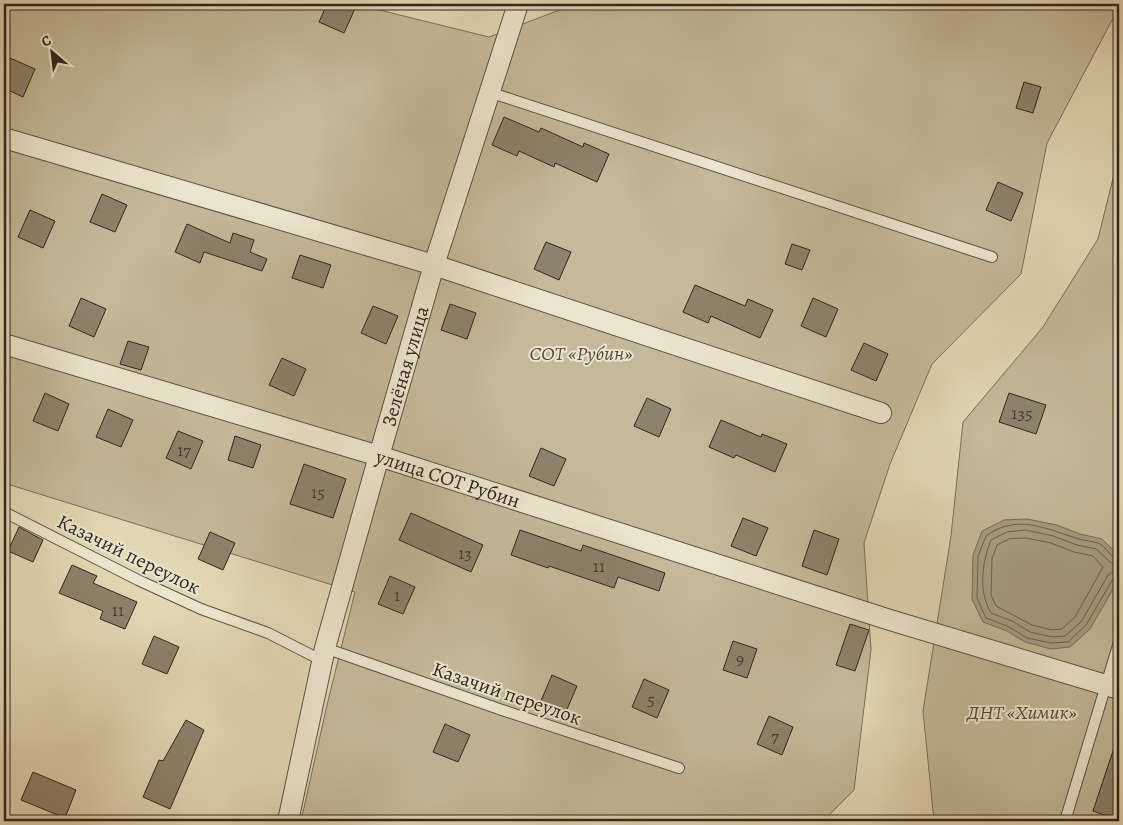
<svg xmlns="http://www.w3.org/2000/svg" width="1123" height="825" font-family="Alegreya,serif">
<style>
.green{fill:#c4b99a;stroke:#7a705c}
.water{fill:#a59b81;stroke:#766c59}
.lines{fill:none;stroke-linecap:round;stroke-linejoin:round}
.shore{stroke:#6a604f;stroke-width:1}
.building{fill:#8d826c;stroke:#30261d}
.lane-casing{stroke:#5c5243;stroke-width:12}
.street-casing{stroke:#5c5243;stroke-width:22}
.lane{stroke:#ece5ce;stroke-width:10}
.street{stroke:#ece5ce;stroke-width:20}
.labels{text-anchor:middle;stroke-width:4;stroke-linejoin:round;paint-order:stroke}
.number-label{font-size:18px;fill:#473d31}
.park-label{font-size:20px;font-style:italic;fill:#554b3c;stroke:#ece5ce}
.street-label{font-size:20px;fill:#30261d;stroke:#ece5ce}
</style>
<rect width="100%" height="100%" fill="#e2d7b4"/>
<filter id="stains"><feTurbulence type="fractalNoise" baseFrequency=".004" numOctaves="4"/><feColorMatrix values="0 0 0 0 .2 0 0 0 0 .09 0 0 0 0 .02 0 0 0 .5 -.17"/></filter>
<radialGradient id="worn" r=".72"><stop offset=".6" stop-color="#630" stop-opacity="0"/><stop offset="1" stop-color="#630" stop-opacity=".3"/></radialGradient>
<g class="green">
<polygon points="4,4 355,4 489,37 575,4 1119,4 1119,7 1047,143 1021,274 932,364 890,464 864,543 871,650 854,790 823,821 301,821 327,705 355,592 4,483"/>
<polygon points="1119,154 1119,821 934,821 923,711 951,536 963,422 1043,327 1098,239"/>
</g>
<polygon class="water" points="1027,519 1057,525 1080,534 1102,539 1119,556 1119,579 1090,629 1070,647 1051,649 1025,642 1007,631 983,622 972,599 973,555 982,531 1004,520"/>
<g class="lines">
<g class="shore">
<path d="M 1026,530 L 1053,536 L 1077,545 L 1096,549 L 1110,562 L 1117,566 L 1116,569 L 1108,575 L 1081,622 L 1065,636 L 1052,637 L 1030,632 L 1012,621 L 991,613 C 978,591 982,563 991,540 L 1007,532 Z"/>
<polygon points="1026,538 1051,543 1074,552 1093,556 1103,567 1075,617 1062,629 1052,630 1032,625 996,606 991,595 992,559 997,545 1009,539"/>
<path d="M 1119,559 C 1110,558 1106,546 1098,543 C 1092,541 1085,541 1079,539 C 1046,529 1017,513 986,536 L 978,556 L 977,598 L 986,618 L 1009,627 L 1027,638 L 1051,643 L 1068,642 L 1086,625 L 1113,579 L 1119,576"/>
</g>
</g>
<g class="building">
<polygon points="327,4 357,4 344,33 319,22"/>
<polygon points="10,58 35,69 23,97 4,88 4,73"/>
<polygon points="1024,82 1041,87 1033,113 1016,108"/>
<polygon points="504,117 539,132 541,128 583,147 584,143 609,154 597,182 555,163 554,167 519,151 517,156 492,145"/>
<polygon points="998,182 1023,193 1011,221 986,210"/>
<polygon points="102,194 127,205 115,232 90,222"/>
<polygon points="30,210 55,221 43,248 18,237"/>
<polygon points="187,224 230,243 233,233 254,240 250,252 267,259 262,271 204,252 200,263 175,252"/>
<polygon points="546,242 571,252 559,280 534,269"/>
<polygon points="792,244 810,250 802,270 785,264"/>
<polygon points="300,255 331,265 323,288 292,278"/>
<polygon points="695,285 745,306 748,299 773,310 760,338 711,316 708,323 683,312"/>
<polygon points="81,298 106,309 94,337 69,326"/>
<polygon points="813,298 838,309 826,337 801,326"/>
<polygon points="450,304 476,313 467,339 441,330"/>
<polygon points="373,306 398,316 386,344 361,333"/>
<polygon points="128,341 149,347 141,370 120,364"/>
<polygon points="864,343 888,354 876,381 851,370"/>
<polygon points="282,358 306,369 294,396 269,385"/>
<polygon points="45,393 69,404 58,431 33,421"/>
<polygon points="1009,393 1046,405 1036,434 999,422"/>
<polygon points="647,398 671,409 659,437 634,426"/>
<polygon points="108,409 133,420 121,447 96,437"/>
<polygon points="721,420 761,437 762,434 787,444 775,472 736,455 734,458 709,447"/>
<polygon points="178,431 203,441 191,469 166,458"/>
<polygon points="235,436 261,445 253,468 228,460"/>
<polygon points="541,448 566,459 554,486 529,476"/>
<polygon points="304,464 346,479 333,518 290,504"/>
<polygon points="411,513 483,545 471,572 399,540"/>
<polygon points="743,518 768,528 756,556 731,546"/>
<polygon points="19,527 43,540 33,562 8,551"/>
<polygon points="520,530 581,551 583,545 665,573 659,591 618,577 614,588 549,566 548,568 511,555"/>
<polygon points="814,530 839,539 827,575 802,566"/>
<polygon points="210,532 235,543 223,570 198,559"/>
<polygon points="72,565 97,576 93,583 137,602 125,629 100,619 103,611 59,593"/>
<polygon points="390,576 415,587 403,614 378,604"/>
<polygon points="850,624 869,630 855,671 836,665"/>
<polygon points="154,636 179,647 167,674 142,664"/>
<polygon points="733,641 757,649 747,678 723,670"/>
<polygon points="552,675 577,686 565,714 540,703"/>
<polygon points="644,679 669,690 657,718 632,707"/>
<polygon points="769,716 793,727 782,755 757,744"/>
<polygon points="186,720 204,730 170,809 143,797 159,760 163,761"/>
<polygon points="445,724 470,735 458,762 433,752"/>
<polygon points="1116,742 1119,743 1119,820 1093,811"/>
<polygon points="33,772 76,790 65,818 21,800"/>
</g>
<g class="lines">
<g class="lane-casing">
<g id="lane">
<polyline points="489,92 992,257"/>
<polyline points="4,512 138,580 201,609 268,633 323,661"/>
<polyline points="325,648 502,710 679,768"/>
<polyline points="1065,821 1119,642"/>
</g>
</g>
<g class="street-casing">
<g id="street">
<polyline points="4,138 434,265 881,413"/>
<path id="s1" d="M 4,344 L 379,456 L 890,620 L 1119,689"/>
<path id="s2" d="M 288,821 L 325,648 L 379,456 L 434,265 L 518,4"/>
</g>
</g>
<use href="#lane" class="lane"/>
<use href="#street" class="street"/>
</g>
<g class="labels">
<g class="number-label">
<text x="1022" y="419">135</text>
<text x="184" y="456">17</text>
<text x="318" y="498">15</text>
<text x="465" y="559">13</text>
<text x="599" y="572">11</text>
<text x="397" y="601">1</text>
<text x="118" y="616">11</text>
<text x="740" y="665">9</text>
<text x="651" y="705">5</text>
<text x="775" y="742">7</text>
</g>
<g class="park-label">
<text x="581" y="360">СОТ «Рубин»</text>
<text x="1022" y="719">ДНТ «Химик»</text>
</g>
<g class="street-label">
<text dy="7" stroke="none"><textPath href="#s2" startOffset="470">Зелёная улица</textPath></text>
<text dy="7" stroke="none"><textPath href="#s1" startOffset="464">улица СОТ Рубин</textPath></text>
<text transform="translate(129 554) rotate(26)" y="7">Казачий переулок</text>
<text transform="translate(507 693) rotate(19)" y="7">Казачий переулок</text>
</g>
</g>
<rect width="1123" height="825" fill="none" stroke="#e2d7b4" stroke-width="20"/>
<rect x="5" y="5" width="1113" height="815" fill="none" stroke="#30261d" stroke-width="2.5"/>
<rect x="10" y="10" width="1103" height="805" fill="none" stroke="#30261d"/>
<g transform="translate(52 52) rotate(332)" stroke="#ece5ce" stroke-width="4" paint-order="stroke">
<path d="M0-4L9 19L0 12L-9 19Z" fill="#30261d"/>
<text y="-8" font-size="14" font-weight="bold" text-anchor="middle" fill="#30261d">С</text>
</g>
<rect width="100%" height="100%" filter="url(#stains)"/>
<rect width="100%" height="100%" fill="url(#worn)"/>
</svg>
